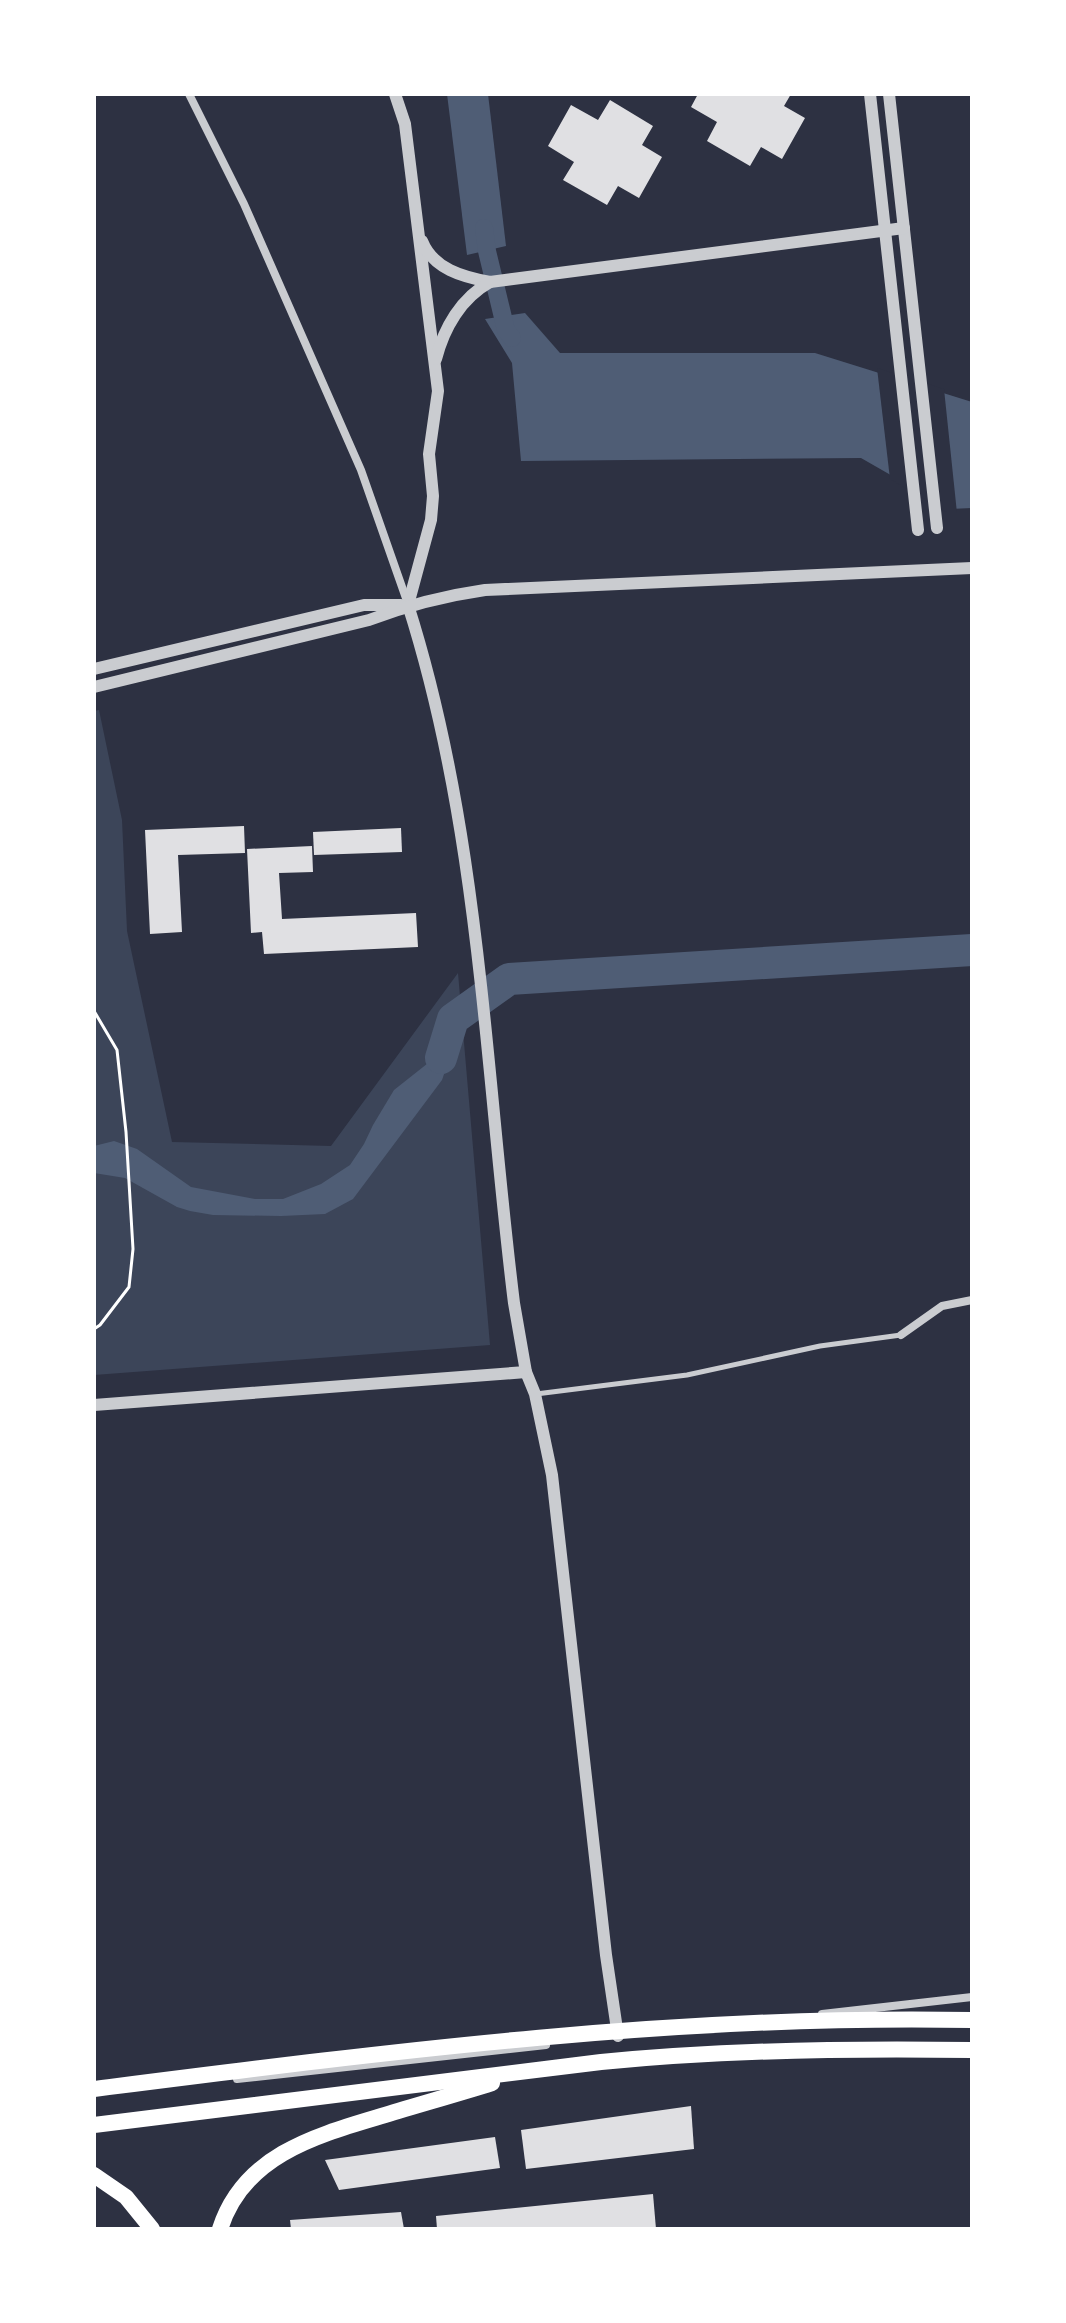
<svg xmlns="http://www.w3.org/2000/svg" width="1066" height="2323" font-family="'Fira Sans Condensed',sans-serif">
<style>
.green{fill:#3c4559}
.water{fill:#4f5d75}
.pier{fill:#2d3142}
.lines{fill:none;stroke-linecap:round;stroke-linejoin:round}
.canal{stroke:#4f5d75;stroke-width:18}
.river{stroke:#4f5d75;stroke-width:32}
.building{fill:#e0e0e3}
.path{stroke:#fff;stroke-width:3}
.service{stroke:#caccd0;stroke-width:5}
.minor{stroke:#caccd0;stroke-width:8}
.tertiary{stroke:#caccd0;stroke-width:12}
.primary{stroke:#fff;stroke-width:16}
</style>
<rect width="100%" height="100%" fill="#2d3142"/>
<polygon class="green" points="99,710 122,820 127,931 172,1142 331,1146 458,973 490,1345 94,1375 94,711"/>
<g class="water">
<polygon points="447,94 488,94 506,246 467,255"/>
<polygon points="525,313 560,353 815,353 972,402 972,508 950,509 861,458 521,461 512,363 485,319"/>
<polygon points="453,1019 455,1024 452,1051 442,1080 353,1199 325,1214 281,1216 213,1215 190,1211 177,1207 125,1178 94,1173 94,1146 114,1141 137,1149 191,1187 255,1199 283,1199 321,1184 350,1165 364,1144 373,1125 394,1090 437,1056"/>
</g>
<polygon class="pier" points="877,368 944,389 957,513 948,513 890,479"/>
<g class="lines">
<polyline class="canal" points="484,228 487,251 506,330 512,338"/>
<polyline class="river" points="441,1058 453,1019 509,979 972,950"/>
</g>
<g class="building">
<polygon points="698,94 791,94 784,106 805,118 782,159 761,147 750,166 707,141 717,122 691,107"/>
<polygon points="610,100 653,126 642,145 662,157 639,198 618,186 607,205 563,180 574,162 548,146 571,105 598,120"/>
<polygon points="244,826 245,853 178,855 182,932 150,934 145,830"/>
<polygon points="401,828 402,852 314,855 313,832"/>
<polygon points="312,846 313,872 279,873 282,919 416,913 418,947 264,954 262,932 251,933 247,849"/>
<polygon points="691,2106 694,2149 526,2169 521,2130"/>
<polygon points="495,2137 500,2168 339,2190 325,2160"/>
<polygon points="653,2194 656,2229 437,2229 436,2216"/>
<polygon points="401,2212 404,2229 291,2229 290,2220"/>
</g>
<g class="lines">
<polyline class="path" points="94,1011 117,1050 126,1132 133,1249 129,1287 100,1325 94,1329"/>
<polyline class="service" points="536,1394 687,1375 820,1346 901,1335"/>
<g class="minor">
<polyline points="189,94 244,204 361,470 408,604"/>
<polyline points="901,1335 942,1306 972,1300"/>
<polyline points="822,2014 972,1997"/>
<polyline points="237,2079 546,2045"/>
</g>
<g class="tertiary">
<polyline points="395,94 405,124 438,391 429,454 433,496 431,520 408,605"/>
<polyline points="870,94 918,530"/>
<polyline points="889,94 937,528"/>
<path d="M 422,241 C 433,269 463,277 490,282 L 904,228"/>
<path d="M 436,359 C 444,328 461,298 490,282"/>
<path d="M 408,605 C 480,831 485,1070 514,1303 L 526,1372 L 535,1394 L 552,1475 L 606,1955 L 618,2036"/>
<polyline points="94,669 364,605 401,605"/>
<path d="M 94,687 L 369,620 C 408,605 443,596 485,590 L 972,568"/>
<polyline points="94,1405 526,1372"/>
</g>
<g class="primary">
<path d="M 94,2089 C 385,2052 678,2014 972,2020"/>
<path d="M 94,2125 L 601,2062 C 725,2050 848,2048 972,2050"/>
<polyline points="94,2175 126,2197 152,2229"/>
<path d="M 220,2229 C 244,2154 318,2135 385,2115 C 421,2104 457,2094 492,2083"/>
</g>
</g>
<rect width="1066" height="2323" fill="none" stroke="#ffffff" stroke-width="192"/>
</svg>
